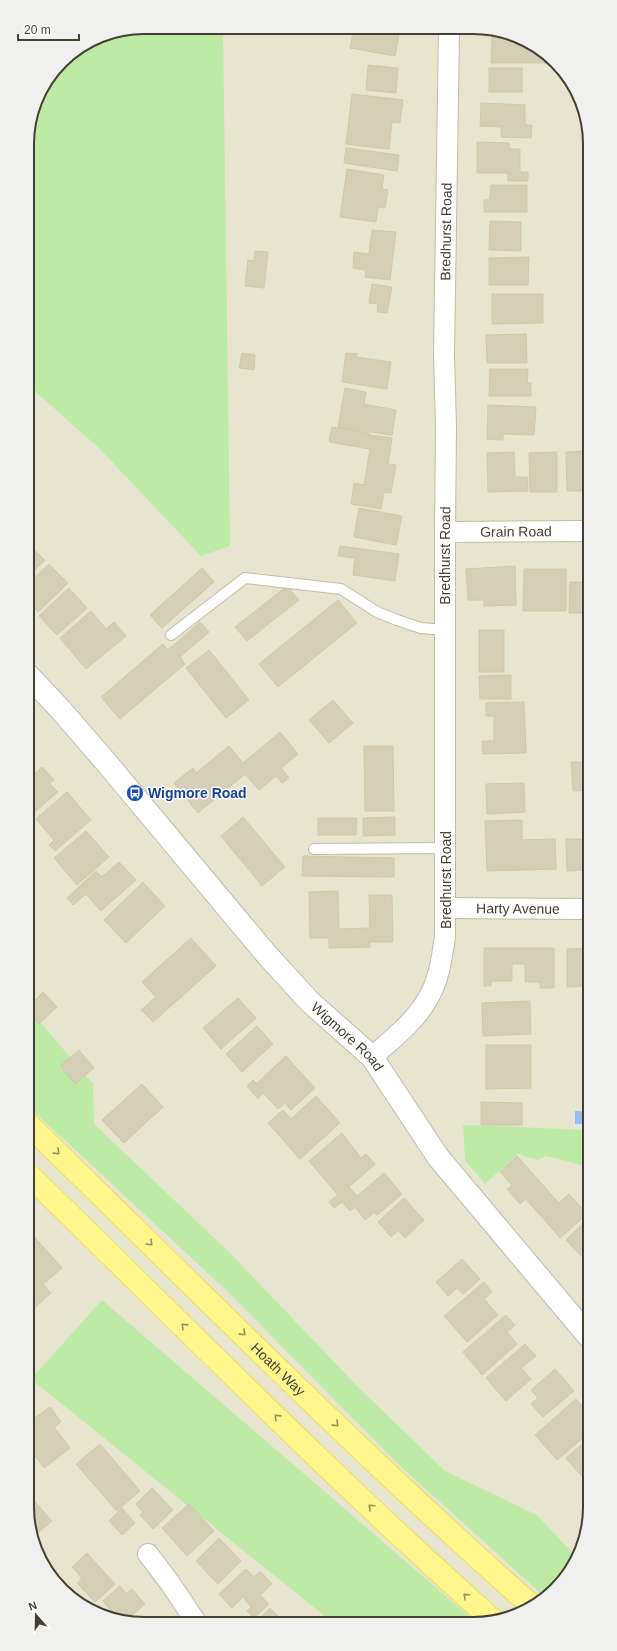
<svg xmlns="http://www.w3.org/2000/svg" width="617" height="1651" font-family="Arial,sans-serif">
<style>
.residential{fill:#e7e4cf}
.green{fill:#bdeba6}
.water{fill:#97bbf5}
.building{fill:#d4cfb6;stroke:#d0c9a9}
.lines{fill:none;stroke-linecap:round;stroke-linejoin:round}
.service-casing{stroke:#c1bda6;stroke-width:12}
.minor-casing{stroke:#c1bda6;stroke-width:22}
.tertiary-casing{stroke:#c1bda6;stroke-width:24}
.primary-casing{stroke:#edde55;stroke-width:24}
.service{stroke:#fff;stroke-width:10}
.minor{stroke:#fff;stroke-width:20}
.tertiary{stroke:#fff;stroke-width:22}
.primary{stroke:#fff68e;stroke-width:22}
.oneway{stroke:#98925b}
.labels{text-anchor:middle;stroke-width:3;stroke-linejoin:round;paint-order:stroke}
.street-label{font-size:14px;fill:#444032;stroke:#fff}
.transit-label{font-size:14px;font-weight:bold;fill:#164399;stroke:#fff;text-anchor:start}
.rim{fill:none;stroke:#444032;stroke-width:2}
</style>
<rect width="100%" height="100%" fill="#f2f1e1"/>
<polygon class="residential" points="144,27 496,29 556,61 588,121 590,1515 581,1552 561,1584 532,1608 496,1622 121,1622 61,1590 29,1530 27,136 39,92 67,56 99,36"/>
<g class="green">
<polygon points="144,27 223,28 230,546 201,556 99,448 28,385 27,136 39,92 67,56 99,36"/>
<polygon points="29,1009 93,1084 94,1124 230,1253 358,1387 445,1471 537,1515 577,1558 561,1584 545,1597 398,1464 226,1290 29,1107"/>
<polygon points="463,1125 589,1130 589,1167 546,1156 537,1160 518,1154 485,1184 465,1160"/>
<polygon points="102,1300 476,1622 332,1622 31,1379"/>
</g>
<polygon class="water" points="575,1111 589,1112 589,1124 575,1124"/>
<g class="building">
<polygon points="354,28 400,29 395,56 350,48"/>
<polygon points="492,35 506,35 556,61 557,63 491,63"/>
<polygon points="368,65 398,68 396,93 366,90"/>
<rect x="489" y="68" width="33" height="24"/>
<polygon points="352,94 403,100 400,123 392,122 389,149 346,144"/>
<polygon points="481,103 525,105 525,125 532,125 531,138 501,137 501,127 480,126"/>
<polygon points="477,142 509,143 509,149 520,149 520,172 528,172 528,181 508,181 508,173 477,173"/>
<polygon points="346,148 399,155 397,171 344,163"/>
<polygon points="347,169 384,175 382,189 388,190 385,208 378,207 376,222 340,217"/>
<polygon points="491,185 527,185 527,212 484,212 484,200 490,200"/>
<polygon points="490,221 521,222 521,251 489,250"/>
<polygon points="372,230 396,232 390,280 365,277 366,270 353,268 354,252 369,254"/>
<polygon points="255,251 268,252 264,288 245,286 248,260 254,261"/>
<polygon points="529,257 528,285 489,285 489,258"/>
<polygon points="372,284 392,287 387,313 377,312 378,304 369,303"/>
<polygon points="492,294 543,294 543,323 492,324"/>
<polygon points="526,334 527,363 487,363 486,335"/>
<polygon points="242,353 255,355 254,370 239,368"/>
<polygon points="346,353 357,354 356,357 391,362 387,389 342,382"/>
<polygon points="490,369 528,369 527,383 531,383 531,396 489,396"/>
<polygon points="345,388 366,392 364,404 396,410 392,435 338,427"/>
<polygon points="488,405 536,407 534,435 503,434 503,440 487,439"/>
<polygon points="332,427 369,433 369,435 392,438 388,464 396,465 391,493 384,492 381,509 351,504 354,483 364,485 370,449 329,442"/>
<polygon points="588,451 588,491 567,491 566,452"/>
<polygon points="514,452 515,477 527,477 528,491 488,492 487,453"/>
<polygon points="557,452 557,492 530,492 529,453"/>
<polygon points="359,508 402,516 396,545 354,537"/>
<polygon points="28,544 45,560 28,577"/>
<polygon points="340,546 399,554 395,581 353,575 355,558 338,556"/>
<polygon points="49,564 68,583 38,612 28,601 28,584"/>
<polygon points="515,566 516,605 484,606 484,600 468,600 466,569"/>
<polygon points="202,568 214,582 162,628 150,615"/>
<polygon points="524,569 566,569 566,611 523,611"/>
<polygon points="586,576 588,576 588,613 569,613 570,582 586,582"/>
<polygon points="287,586 299,600 247,641 235,627"/>
<polygon points="69,588 87,608 57,635 39,616"/>
<polygon points="338,600 357,623 278,687 259,664"/>
<polygon points="91,611 106,629 114,622 126,636 86,669 60,638"/>
<polygon points="200,622 209,632 180,657 185,664 120,719 101,697 163,644 168,650"/>
<rect x="479" y="630" width="25" height="42"/>
<polygon points="209,650 249,700 226,718 186,668"/>
<polygon points="511,675 511,699 480,699 479,676"/>
<polygon points="333,700 353,723 329,743 309,720"/>
<polygon points="524,702 526,753 483,754 482,741 494,741 494,716 486,716 486,703"/>
<polygon points="280,732 298,754 281,768 289,778 282,783 276,776 259,790 245,774 198,813 174,783 193,768 196,773 229,746 243,763"/>
<polygon points="364,746 393,746 394,811 365,811"/>
<polygon points="571,762 589,762 589,790 573,791"/>
<polygon points="42,767 54,780 49,783 58,792 32,814 28,809 28,779"/>
<polygon points="524,783 525,812 487,814 486,784"/>
<polygon points="67,792 91,820 55,851 49,845 54,840 36,819"/>
<polygon points="243,817 285,867 262,886 221,836"/>
<polygon points="395,817 395,835 363,836 363,818"/>
<polygon points="318,818 357,818 356,835 318,835"/>
<polygon points="522,820 522,840 555,839 556,869 487,871 485,821"/>
<polygon points="86,831 109,857 77,885 54,858"/>
<polygon points="566,839 589,839 589,870 567,871"/>
<polygon points="303,856 394,858 394,877 302,876"/>
<polygon points="119,862 136,880 101,911 86,894 73,905 67,898 96,871 102,877"/>
<polygon points="143,882 165,906 126,943 104,920"/>
<polygon points="338,891 339,929 370,928 369,895 392,895 393,942 370,942 370,947 329,948 329,938 310,938 309,892"/>
<polygon points="191,938 216,966 153,1022 141,1010 156,997 142,982"/>
<polygon points="484,948 554,948 554,988 540,988 540,982 525,982 525,964 512,964 512,981 491,981 491,986 484,986"/>
<polygon points="589,948 589,986 567,987 567,949"/>
<polygon points="43,992 57,1007 39,1024 29,1013 29,1006"/>
<polygon points="238,998 256,1018 221,1049 203,1028"/>
<polygon points="530,1001 531,1034 483,1036 482,1003"/>
<polygon points="257,1026 273,1044 242,1072 226,1054"/>
<polygon points="486,1045 531,1045 531,1088 486,1089"/>
<polygon points="79,1050 94,1068 75,1084 60,1066"/>
<polygon points="286,1056 315,1088 291,1110 285,1103 278,1109 263,1093 258,1099 247,1086 253,1080 256,1084"/>
<polygon points="142,1084 163,1107 124,1143 102,1120"/>
<polygon points="316,1096 340,1123 300,1159 268,1123 283,1110 291,1119"/>
<polygon points="481,1102 522,1103 522,1125 481,1125"/>
<polygon points="342,1133 361,1158 366,1154 375,1164 349,1187 357,1196 384,1173 402,1194 377,1215 374,1212 365,1220 355,1207 350,1211 342,1202 334,1208 329,1202 338,1195 309,1161"/>
<polygon points="517,1156 559,1203 569,1194 587,1214 560,1238 526,1199 520,1204 507,1189 512,1185 500,1172"/>
<polygon points="404,1198 424,1220 405,1238 398,1231 391,1237 378,1222"/>
<polygon points="589,1218 589,1254 584,1259 566,1240"/>
<polygon points="31,1233 62,1268 43,1284 51,1293 29,1313 29,1234"/>
<polygon points="462,1259 480,1279 463,1294 457,1288 448,1296 436,1282"/>
<polygon points="484,1282 492,1292 484,1299 498,1315 467,1342 444,1316"/>
<polygon points="506,1315 515,1325 507,1332 517,1344 482,1375 463,1352"/>
<polygon points="525,1344 536,1356 521,1368 531,1379 506,1401 486,1378"/>
<polygon points="555,1369 574,1391 543,1417 531,1404 538,1398 531,1390"/>
<polygon points="576,1399 590,1415 590,1432 557,1460 535,1435"/>
<polygon points="50,1407 61,1422 54,1427 70,1448 44,1468 33,1453 36,1451 29,1443 29,1422"/>
<polygon points="590,1438 590,1480 587,1482 566,1458"/>
<polygon points="100,1444 140,1491 117,1511 76,1464"/>
<polygon points="152,1488 173,1510 153,1529 140,1515 143,1512 136,1504"/>
<polygon points="29,1495 52,1521 33,1537 29,1530"/>
<polygon points="189,1504 214,1531 187,1556 162,1528"/>
<polygon points="122,1508 135,1523 122,1535 109,1521"/>
<polygon points="219,1538 241,1561 218,1584 196,1561"/>
<polygon points="87,1553 115,1584 95,1602 77,1583 82,1578 72,1567"/>
<polygon points="246,1569 254,1577 260,1571 272,1584 260,1595 269,1604 254,1618 247,1611 251,1607 243,1597 232,1608 219,1594"/>
<polygon points="120,1586 126,1594 132,1589 145,1604 124,1622 120,1621 103,1601"/>
<polygon points="270,1608 284,1622 257,1622"/>
</g>
<g class="lines">
<g class="service-casing">
<g id="service">
<polyline points="171,635 245,578 341,589 377,612 397,620 421,628 445,630"/>
<polyline points="314,849 446,848"/>
</g>
</g>
<g class="minor-casing">
<g id="minor">
<path id="s1" d="M 445,532 L 588,531"/>
<path id="s2" d="M 447,908 L 589,909"/>
<path id="s3" d="M 372,1057 C 391,1040 414,1023 427,1000 C 439,981 442,958 445,936 L 445,532 L 446,427 L 444,355 L 449,29"/>
<polyline points="148,1554 170,1583 196,1622"/>
</g>
</g>
<g class="tertiary-casing">
<g id="tertiary">
<path id="s4" d="M 28,675 L 60,709 L 105,761 L 267,955 L 310,1002 L 372,1057 L 438,1157 L 590,1338"/>
</g>
</g>
<g class="primary-casing">
<g id="primary">
<path id="s5" d="M 29,1125 C 195,1287 359,1453 533,1607"/>
<path d="M 29,1175 C 183,1325 334,1479 495,1622"/>
</g>
</g>
<use href="#service" class="service"/>
<use href="#minor" class="minor"/>
<use href="#tertiary" class="tertiary"/>
<use href="#primary" class="primary"/>
</g>
<defs><path id="oneway-chevron" d="M-2-3.5L2.5 0L-2 3.5" fill="none" stroke-width="1.6" stroke-linecap="round" stroke-linejoin="round"/></defs>
<g class="oneway">
<use href="#oneway-chevron" transform="translate(57 1152) rotate(44)"/>
<use href="#oneway-chevron" transform="translate(150 1243) rotate(44)"/>
<use href="#oneway-chevron" transform="translate(184 1326) rotate(-136)"/>
<use href="#oneway-chevron" transform="translate(243 1333) rotate(44)"/>
<use href="#oneway-chevron" transform="translate(277 1417) rotate(-136)"/>
<use href="#oneway-chevron" transform="translate(336 1424) rotate(44)"/>
<use href="#oneway-chevron" transform="translate(371 1507) rotate(-137)"/>
<use href="#oneway-chevron" transform="translate(466 1596) rotate(-138)"/>
</g>
<defs>
<g id="bus-disc" transform="scale(0.9)"><circle r="9.5" fill="#1a4fb4" stroke="#fff"/><path d="M-5-6H5V4H4V6H2V4H-2V6H-4V4H-5ZM-3.5-4V0h7V-4ZM-3.5 1.2v1.5H-2V1.2ZM2 1.2v1.5H3.5V1.2Z" fill="#fff"/></g>
</defs>
<g fill-rule="evenodd">
<use href="#bus-disc" x="135" y="793"/>
</g>
<g class="labels">
<g class="street-label">
<text dy="5" stroke="none"><textPath href="#s3" startOffset="851">Bredhurst Road</textPath></text>
<text dy="5" stroke="none"><textPath href="#s1" startOffset="71">Grain Road</textPath></text>
<text dy="5" stroke="none"><textPath href="#s3" startOffset="527">Bredhurst Road</textPath></text>
<text transform="translate(446 880) rotate(-90)" y="5">Bredhurst Road</text>
<text dy="5" stroke="none"><textPath href="#s2" startOffset="71">Harty Avenue</textPath></text>
<text dy="5" stroke="none"><textPath href="#s4" startOffset="483">Wigmore Road</textPath></text>
<text dy="5" stroke="none"><textPath href="#s5" startOffset="349">Hoath Way</textPath></text>
</g>
<g class="transit-label">
<text x="148" y="798">Wigmore Road</text>
</g>
</g>
<path d="M0 0H617V1651H0ZM144 34H473A110 110 0 0 1 583 144V1507A110 110 0 0 1 473 1617H144A110 110 0 0 1 34 1507V144A110 110 0 0 1 144 34Z" fill="#f0f0ef" fill-rule="evenodd"/>
<path class="rim" d="M144 34H473A110 110 0 0 1 583 144V1507A110 110 0 0 1 473 1617H144A110 110 0 0 1 34 1507V144A110 110 0 0 1 144 34Z"/>
<g transform="translate(36 1615) rotate(340)" stroke="#ffffff" stroke-width="3" paint-order="stroke">
<path d="M0-3L7 15L0 10L-7 15Z" fill="#444032"/>
<text y="-6" font-size="11" font-weight="bold" text-anchor="middle" fill="#444032">N</text>
</g>
<path d="M18 34v6h61v-6" fill="none" stroke="#444032" stroke-width="2"/>
<text x="24" y="34" font-size="12" fill="#444032" stroke="#ffffff" stroke-width="3" paint-order="stroke">20 m</text>
</svg>
